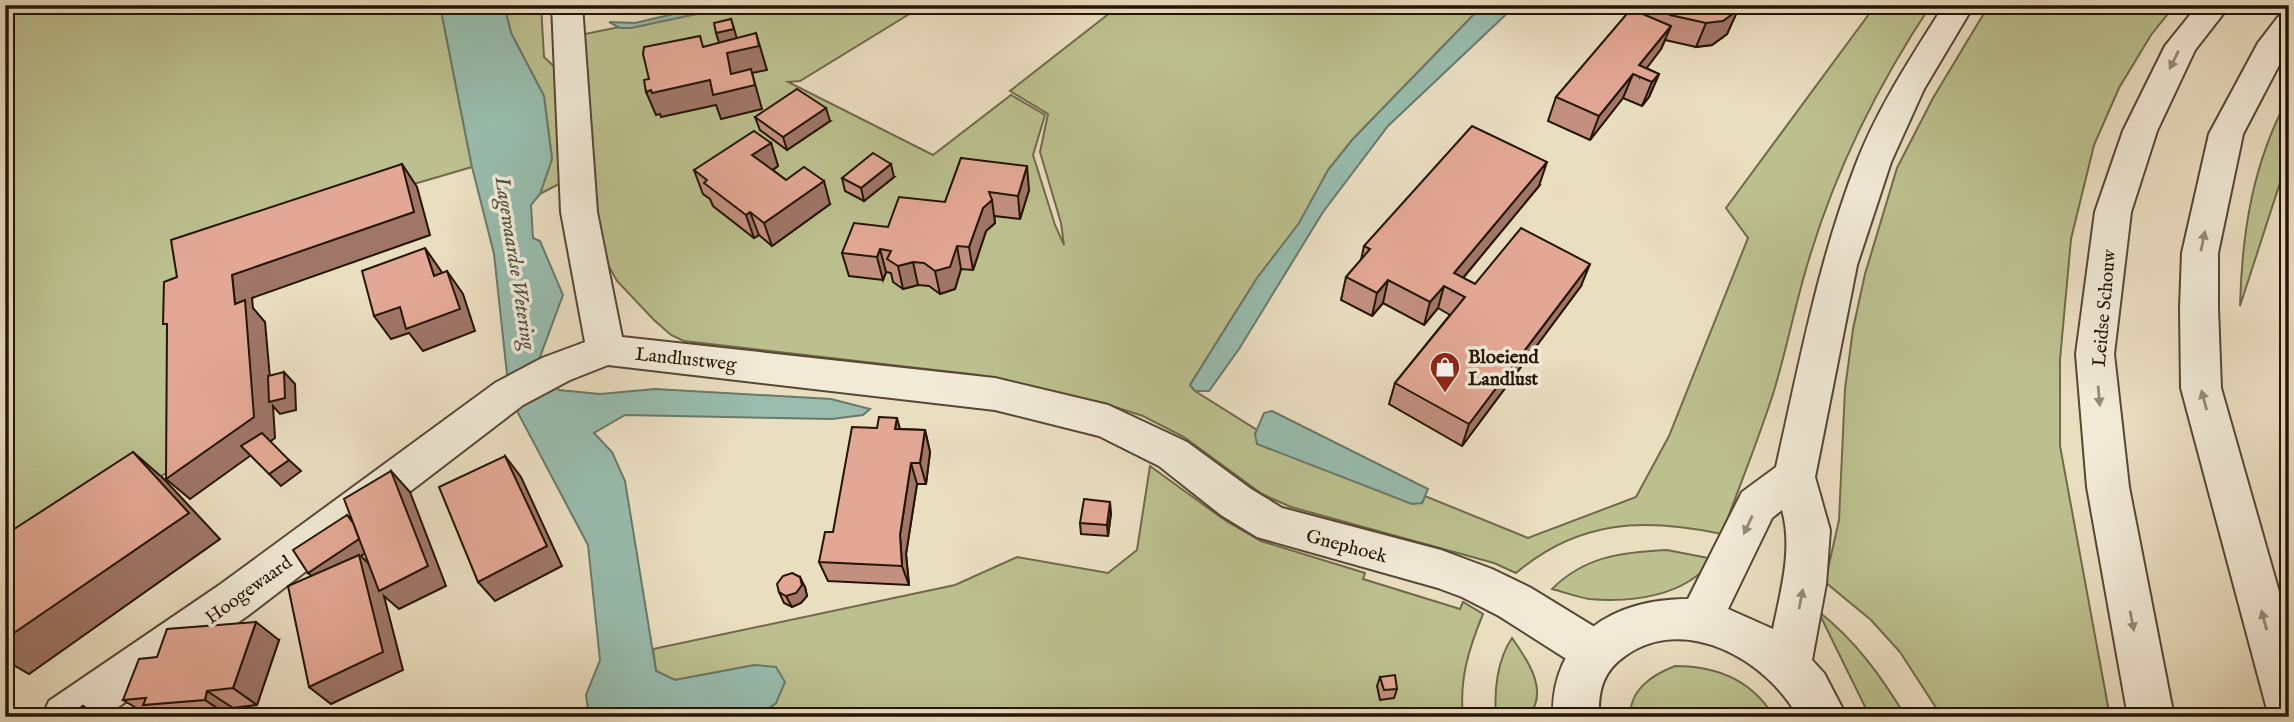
<svg xmlns="http://www.w3.org/2000/svg" width="2294" height="722" font-family="'IM FELL English',serif">
<style>
.green{fill:#bcc08f;stroke:#706a4a;stroke-width:2}
.water{fill:#98bcae;stroke:#6a796a;stroke-width:2}
.lines{fill:none;stroke-linecap:round;stroke-linejoin:round}
.minor-casing{stroke:#564733;stroke-width:4}
.tertiary-casing{stroke:#564733;stroke-width:4}
.minor{fill:#f1ead7;fill-rule:evenodd}
.tertiary{fill:#f1ead7;fill-rule:evenodd}
.wall{fill:#c39080;stroke:#241504;stroke-width:2}
.shaded-wall{fill:#9f7668;stroke:#241504;stroke-width:2}
.building{fill:#e3a895;stroke:#241504;stroke-width:2}
.oneway{fill:#958a78}
.labels{text-anchor:middle;stroke-width:7;stroke-linejoin:round;paint-order:stroke}
.street-label{font-size:19px;fill:#241504;stroke:#f1ead7}
.poi-label{font-size:19px;font-weight:bold;fill:#241504;stroke:#f1ead7;text-anchor:start}
.water-label{font-size:21px;font-style:italic;fill:#4d4f40;stroke:#f1ead7}
</style>
<rect width="100%" height="100%" fill="#eadec1"/>
<filter id="stains"><feTurbulence type="fractalNoise" baseFrequency=".00286" numOctaves="4"/><feColorMatrix values="0 0 0 0 .2 0 0 0 0 .09 0 0 0 0 .02 0 0 0 .5 -.17"/></filter>
<radialGradient id="worn" r=".72"><stop offset=".6" stop-color="#630" stop-opacity="0"/><stop offset="1" stop-color="#630" stop-opacity=".3"/></radialGradient>
<g class="green">
<polygon points="5,5 440,5 472,167 208,244 204,448 5,579"/>
<polygon points="504,5 541,5 544,57 560,72 562,176 559,184 540,194 552,159 544,96 511,33"/>
<path d="M 726,5 L 924,5 L 800,81 L 788,82 L 933,155 L 1011,95 L 1045,115 L 1033,155 L 1055,225 L 1064,245 L 1061,223 L 1040,152 L 1048,114 L 1010,91 L 1120,5 L 1483,5 L 1353,139 L 1328,170 L 1300,223 L 1257,278 L 1190,385 L 1195,391 L 1257,430 L 1255,435 L 1422,503 L 1425,496 L 1528,538 L 1636,497 L 1669,436 L 1748,238 L 1726,208 L 1869,14 L 1849,5 L 1931,5 C 1879,83 1836,169 1809,259 C 1795,304 1787,349 1773,394 C 1758,441 1739,487 1722,534 C 1644,518 1580,519 1516,573 L 1494,563 L 1291,507 L 1262,494 L 1184,437 L 1143,416 L 1103,403 L 978,375 L 684,341 L 671,335 L 654,320 L 617,281 L 605,259 L 594,213 L 580,35 Z"/>
<polygon points="1989,5 2175,5 2151,35 2119,88 2094,145 2071,239 2060,360 2060,446 2110,717 1942,717 1900,652 1871,620 1825,582 1839,520 1845,389 1853,329 1865,274 1897,168 1933,98"/>
<path d="M 2289,96 L 2289,155 L 2240,306 C 2242,231 2253,162 2289,96 Z"/>
<path d="M 1150,466 L 1226,521 L 1261,541 L 1365,573 L 1363,579 L 1460,609 L 1463,602 L 1483,614 C 1469,648 1459,679 1463,717 L 757,717 L 776,703 L 755,665 L 675,680 L 656,671 L 653,649 L 955,585 L 1017,557 L 1108,573 L 1137,550 Z"/>
<path d="M 1667,550 L 1713,559 C 1687,596 1632,603 1589,599 C 1577,597 1564,592 1552,589 C 1585,556 1623,552 1667,550 Z"/>
<path d="M 1818,611 C 1856,641 1881,676 1906,717 L 1870,717 Z"/>
<path d="M 1512,638 C 1527,659 1551,693 1527,717 L 1496,717 C 1494,691 1497,660 1512,638 Z"/>
<path d="M 1675,666 C 1716,666 1752,680 1774,717 L 1630,717 C 1630,689 1652,675 1675,666 Z"/>
</g>
<g class="water">
<polygon points="440,5 504,5 511,33 544,96 552,159 540,194 531,205 533,238 540,241 563,295 540,357 559,390 600,394 655,389 831,399 870,409 863,415 832,419 625,415 594,433 612,452 625,481 656,671 675,680 755,665 776,667 785,682 776,703 757,717 589,717 586,695 600,660 588,545 518,413 507,374 494,254 472,167"/>
<polygon points="712,5 739,5 631,28 620,28 609,22 635,23"/>
<polygon points="1483,5 1516,5 1388,126 1323,212 1239,349 1209,391 1195,391 1190,385 1257,278 1299,223 1328,170 1353,139"/>
<polygon points="1272,411 1428,489 1422,503 1412,504 1257,444 1255,434 1264,413"/>
</g>
<g class="lines">
<g class="minor-casing">
<polygon id="minor" points="552,5 582,5 597,212 622,337 995,378 1108,405 1187,442 1251,489 1282,508 1441,550 1492,569 1531,588 1611,637 1618,652 1611,667 1595,673 1579,667 1499,616 1462,597 1438,588 1257,537 1221,515 1159,466 1099,436 995,410 608,365 570,380 523,405 250,614 104,717 42,717 49,701 218,586 495,383 542,358 585,342 561,212"/>
</g>
<g class="tertiary-casing">
<g id="tertiary">
<path d="M 1944,5 L 1974,5 L 1924,89 L 1891,162 L 1857,265 L 1815,477 L 1830,530 L 1826,584 L 1812,660 L 1824,673 L 1847,717 L 1798,717 C 1767,660 1685,613 1625,656 C 1603,671 1598,691 1599,717 L 1553,717 C 1551,635 1615,599 1688,599 L 1742,492 L 1776,467 C 1799,365 1818,262 1856,164 C 1878,107 1912,56 1944,5 ZM 1782,510 C 1793,548 1781,590 1773,629 L 1728,609 L 1772,518 Z"/>
<polygon points="2198,5 2230,5 2195,50 2157,131 2131,212 2114,354 2129,487 2174,717 2128,717 2087,487 2076,354 2095,212 2123,131 2165,46"/>
<polygon points="2289,14 2289,46 2243,134 2218,253 2218,308 2221,388 2289,627 2289,717 2269,717 2181,388 2180,308 2182,253 2209,134 2258,43 2278,17"/>
</g>
</g>
<use href="#minor" class="minor"/>
<use href="#tertiary" class="tertiary"/>
</g>
<g class="wall">
<polygon points="1640,5 1739,5 1727,34 1712,45 1696,47 1665,40 1661,49 1646,68 1659,74 1649,97 1642,106 1623,98 1590,140 1548,121 1556,97 1638,12"/>
<polygon points="755,117 830,121 787,150 760,130"/>
<polygon points="771,143 778,166 773,170 786,180 830,204 772,246 759,235 754,238 713,206 710,199 703,194 694,170"/>
<polygon points="961,158 1029,190 1020,219 994,216 995,223 986,231 973,270 961,269 955,289 940,294 929,286 918,285 903,289 893,282 891,273 886,272 883,280 849,276 842,253 888,227 945,202"/>
<polygon points="894,177 864,201 845,191 842,178"/>
<polygon points="1539,186 1463,278 1475,284 1581,286 1462,446 1389,404 1395,383 1450,315 1438,308 1424,325 1383,303 1372,316 1341,300 1346,277 1361,260 1364,246"/>
<polygon points="900,429 925,430 930,452 926,484 917,484 906,554 909,585 828,581 819,562 833,532"/>
<polygon points="1111,513 1108,536 1081,534 1080,523"/>
<polygon points="805,587 807,596 801,603 792,607 784,603 779,592"/>
<polygon points="279,640 257,705 233,708 231,717 151,717 123,700"/>
<polygon points="1380,677 1397,689 1394,698 1380,700 1377,686"/>
</g>
<g class="shaded-wall">
<polygon points="1738,10 1727,34 1712,45 1696,47 1706,23"/>
<polygon points="731,19 738,42 720,46 716,33"/>
<polygon points="1671,26 1661,49 1640,77 1639,65"/>
<polygon points="756,33 767,70 752,73 762,109 721,119 716,105 661,117 660,114 656,115 646,92 727,53"/>
<polygon points="1633,74 1623,98 1590,140 1599,116"/>
<polygon points="1659,74 1649,97 1642,106 1652,82"/>
<polygon points="826,108 830,121 787,150 783,137"/>
<polygon points="771,143 778,166 760,178 752,155"/>
<polygon points="1547,162 1539,186 1453,290 1454,273"/>
<polygon points="402,164 417,187 430,235 252,298 253,308 265,322 272,401 284,372 295,384 296,410 280,414 273,406 275,438 190,499 166,479 235,304 232,275"/>
<polygon points="891,164 894,177 864,201 861,188"/>
<polygon points="1027,166 1029,190 1020,219 1018,196"/>
<polygon points="824,181 830,204 772,246 764,223"/>
<polygon points="992,200 995,223 986,231 973,270 969,247 983,208"/>
<polygon points="750,212 759,235 754,238 746,215"/>
<polygon points="957,246 961,269 955,289 940,294 935,271"/>
<polygon points="425,248 441,271 450,298 434,276"/>
<polygon points="880,249 886,272 883,280 877,257"/>
<polygon points="913,262 918,285 903,289 898,266"/>
<polygon points="1590,264 1581,286 1462,446 1469,424"/>
<polygon points="447,271 463,294 475,331 423,351 409,333 391,339 374,316"/>
<polygon points="1388,280 1383,303 1372,316 1377,293"/>
<polygon points="1444,286 1438,308 1424,325 1430,302"/>
<polygon points="897,418 903,440 895,429"/>
<polygon points="925,430 930,452 926,484 920,463"/>
<polygon points="133,452 164,479 220,539 29,674 5,660 5,639"/>
<polygon points="505,456 521,477 562,566 495,601 478,582"/>
<polygon points="289,460 301,471 281,486 269,474"/>
<polygon points="911,463 917,484 906,554 909,585 902,566 900,535"/>
<polygon points="391,471 410,492 446,586 399,609 384,596 403,670 331,704 309,687 320,583 308,573 347,515 358,526 374,548 361,556 379,574"/>
<polygon points="1110,502 1111,513 1108,536 1107,525"/>
<polygon points="800,577 805,587 807,596 801,603 792,607 786,596"/>
<polygon points="256,622 279,640 257,705 233,688"/>
<polygon points="207,691 233,708 231,717 205,700"/>
<polygon points="83,706 99,715 100,717 90,717"/>
</g>
<g class="building">
<polygon points="1656,5 1739,5 1738,10 1723,21 1706,23 1670,15"/>
<polygon points="1631,9 1671,26 1639,65 1659,74 1652,82 1633,74 1599,116 1556,97"/>
<polygon points="731,19 734,29 716,33 714,23"/>
<polygon points="756,33 759,46 727,53 731,74 751,69 755,85 713,95 710,80 652,93 651,90 646,92 644,80 649,79 643,54 644,47 700,36 703,47"/>
<polygon points="797,89 826,108 783,137 755,117"/>
<polygon points="1472,126 1547,162 1454,273 1475,284 1521,228 1590,264 1469,424 1395,383 1465,297 1444,286 1430,302 1388,280 1377,293 1346,277 1370,249 1364,246"/>
<polygon points="754,131 771,143 752,155 786,180 804,167 824,181 764,223 750,212 746,215 704,183 707,180 694,170"/>
<polygon points="873,153 891,164 861,188 842,178"/>
<polygon points="961,158 1027,166 1018,196 989,192 992,200 983,208 969,247 957,246 950,267 935,271 924,263 913,262 898,266 887,259 891,251 880,249 877,257 842,253 854,223 888,227 899,197 945,202"/>
<polygon points="402,164 414,212 232,275 235,304 245,300 254,417 166,479 167,324 163,324 164,282 177,277 171,240"/>
<polygon points="425,248 434,276 447,271 460,309 406,329 400,307 374,316 362,271"/>
<polygon points="284,372 285,398 269,402 268,376"/>
<polygon points="879,417 897,418 895,429 925,430 920,463 911,463 900,535 902,566 819,562 825,532 833,532 852,427 877,428"/>
<polygon points="262,433 289,460 269,474 241,446"/>
<polygon points="133,452 189,513 5,639 5,535"/>
<polygon points="505,456 547,546 478,582 439,487"/>
<polygon points="391,471 428,566 379,591 344,499"/>
<polygon points="1084,499 1110,502 1107,525 1080,523"/>
<polygon points="347,515 353,523 359,539 308,573 293,550"/>
<polygon points="359,555 383,652 309,687 288,586"/>
<polygon points="792,573 800,577 802,585 796,593 786,596 779,592 777,584 783,576"/>
<polygon points="256,622 233,688 207,691 205,700 143,705 146,698 123,700 139,659 157,657 167,629"/>
<polygon points="1395,675 1397,689 1384,690 1380,677"/>
<polygon points="83,706 90,717 67,717"/>
</g>
<defs><path id="oneway-solid" d="M-6-.8H1V-3.2L6.5 0L1 3.2V.8H-6Z" transform="scale(1.75)"/></defs>
<g class="oneway">
<use href="#oneway-solid" transform="translate(2174 60) rotate(116)"/>
<use href="#oneway-solid" transform="translate(2203 241) rotate(-78)"/>
<use href="#oneway-solid" transform="translate(2099 396) rotate(85)"/>
<use href="#oneway-solid" transform="translate(2204 400) rotate(-105)"/>
<use href="#oneway-solid" transform="translate(1748 525) rotate(115)"/>
<use href="#oneway-solid" transform="translate(1801 599) rotate(-79)"/>
<use href="#oneway-solid" transform="translate(2264 620) rotate(-105)"/>
<use href="#oneway-solid" transform="translate(2132 621) rotate(79)"/>
</g>
<defs>
<g id="shop-pin" transform="scale(1.575)"><path d="M0 17L-7.5 6A9.5 9.5 0 1 1 7.5 6Z" fill="#8f2418" stroke="#f1ead7"/><path d="M-5-2.5h2.3a2.7 3.5 0 0 1 5.4 0H5L5.5 6h-11ZM-1.5-2.5h3a1.5 2.3 0 0 0-3 0Z" fill="#fff"/></g>
</defs>
<g fill-rule="evenodd">
<use href="#shop-pin" x="1445" y="367"/>
</g>
<g class="labels">
<g class="street-label">
<text transform="translate(2103 308) rotate(-85)" y="7">Leidse Schouw</text>
<text transform="translate(686 358) rotate(6)" y="7">Landlustweg</text>
<text transform="translate(1347 545) rotate(15)" y="7">Gnephoek</text>
<text transform="translate(248 589) rotate(-36)" y="7">Hoogewaard</text>
</g>
<g class="poi-label">
<text x="1468" y="363">Bloeiend<tspan x="1468" dy="22">Landlust</tspan></text>
</g>
<g class="water-label">
<text transform="translate(516 263) rotate(81)" y="7">Lagewaardse Wetering</text>
</g>
</g>
<rect width="2294" height="722" fill="none" stroke="#eadec1" stroke-width="28"/>
<rect x="7" y="7" width="2280" height="708" fill="none" stroke="#241504" stroke-width="3.5"/>
<rect x="14" y="14" width="2266" height="694" fill="none" stroke="#241504" stroke-width="2"/>
<rect width="100%" height="100%" filter="url(#stains)"/>
<rect width="100%" height="100%" fill="url(#worn)"/>
</svg>
